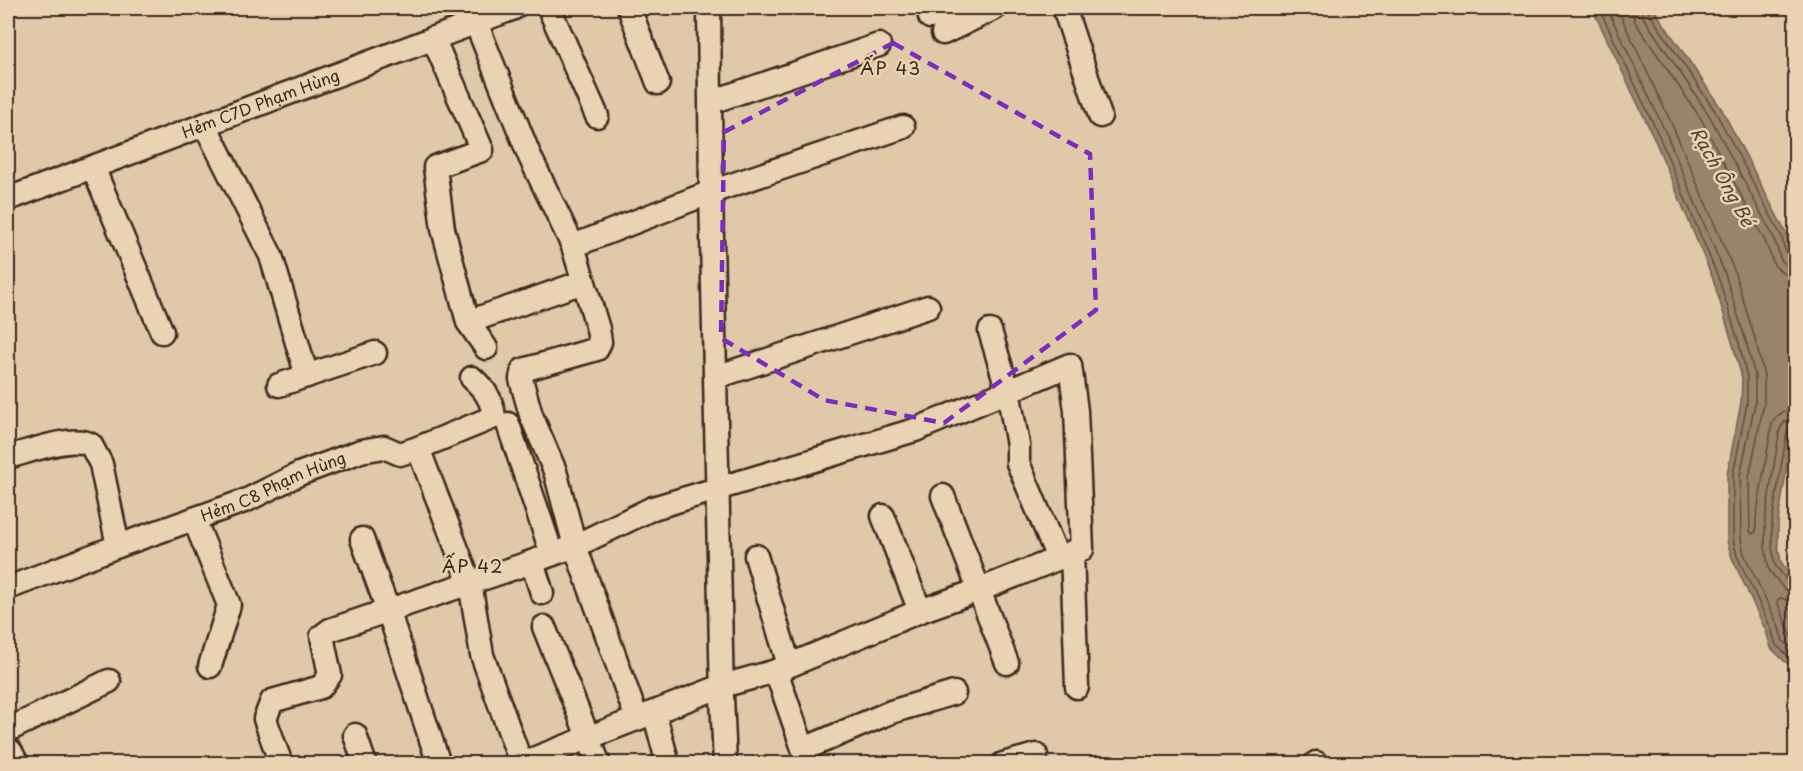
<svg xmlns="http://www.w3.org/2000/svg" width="1803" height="771" font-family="'Playpen Sans',sans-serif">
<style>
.water{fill:#98836c;stroke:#735f4d;stroke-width:1.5}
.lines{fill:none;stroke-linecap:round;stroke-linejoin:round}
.shore{stroke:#604e3d;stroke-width:1.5}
.minor-casing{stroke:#3b2a1e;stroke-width:27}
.major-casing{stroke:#3b2a1e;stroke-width:33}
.minor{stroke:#ead3b2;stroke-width:22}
.major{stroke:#ead3b2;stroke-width:28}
.marked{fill:none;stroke:#7b2cbf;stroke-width:4.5;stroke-dasharray:12 8;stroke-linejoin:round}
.labels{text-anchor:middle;stroke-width:5;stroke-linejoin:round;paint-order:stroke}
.street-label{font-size:16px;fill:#3b2a1e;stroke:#ead3b2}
.neighbourhood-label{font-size:18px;letter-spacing:1.5px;fill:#3b2a1e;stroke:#ead3b2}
.water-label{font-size:18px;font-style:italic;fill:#524032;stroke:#ead3b2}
</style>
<rect width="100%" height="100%" fill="#e0c9a9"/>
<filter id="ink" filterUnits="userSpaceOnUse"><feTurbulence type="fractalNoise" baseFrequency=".0167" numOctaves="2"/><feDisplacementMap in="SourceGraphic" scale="12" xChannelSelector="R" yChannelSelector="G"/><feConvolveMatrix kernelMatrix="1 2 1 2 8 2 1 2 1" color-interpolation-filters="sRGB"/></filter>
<g filter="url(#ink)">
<polygon class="water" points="1592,8 1653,8 1721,108 1786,233 1795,262 1796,410 1778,522 1778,546 1781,562 1795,582 1795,668 1784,661 1771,648 1766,631 1732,558 1727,541 1727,474 1741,403 1742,378 1733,345 1713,279 1654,138"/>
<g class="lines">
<g class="shore">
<polyline points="1599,8 1659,136 1718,277 1739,343 1747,377 1747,403 1733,475 1733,540 1737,556 1771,628 1776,645 1788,656 1796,661"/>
<polyline points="1607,8 1666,133 1725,274 1746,341 1755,376 1755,403 1740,476 1741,539 1744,554 1778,625 1783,641 1796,652"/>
<path d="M 1617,8 L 1674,129 L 1734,270 L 1755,339 L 1764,375 L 1764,403 L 1749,477 L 1750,531 L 1752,534 L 1756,532 L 1756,518 L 1772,424 C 1777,414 1784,409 1796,409"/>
<polyline points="1632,8 1635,22 1701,119 1765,241 1774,265 1784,274 1796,276"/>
<polyline points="1641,8 1643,17 1709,115 1774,238 1781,260 1788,266 1796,267"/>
<path d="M 1648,8 L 1649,13 L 1715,111 L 1781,235 C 1784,244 1784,259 1796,260"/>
<polyline points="1796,418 1785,421 1780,429 1765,520 1765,547 1769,570 1784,589 1796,593"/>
<polyline points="1796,426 1790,427 1787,432 1772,521 1772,546 1775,565 1789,583 1796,585"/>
<polyline points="1796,602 1780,598 1777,601 1791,636 1796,641"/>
</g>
<g class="minor-casing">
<g id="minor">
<polyline points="470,8 530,157 573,246 598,329 600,342 597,349 523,370 521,379 531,415 555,471 575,546 637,719"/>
<polyline points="549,8 597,116"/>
<polyline points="629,8 658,83"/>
<polyline points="709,8 711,192 722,696 725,764"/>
<polyline points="1064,8 1100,116"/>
<polyline points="930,17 947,8"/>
<polyline points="943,33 995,8"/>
<polyline points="433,38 482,150 435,167 443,229 468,322"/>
<polyline points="711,102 879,45"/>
<polyline points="205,125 271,256 307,376"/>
<polyline points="93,167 162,332"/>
<path id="s1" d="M 8,199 L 514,8"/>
<polyline points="573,246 711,192 903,127"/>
<polyline points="990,331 1008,391 1018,445 1018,463 1058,558"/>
<polyline points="486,348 468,322 583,282"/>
<polyline points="716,377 928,307"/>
<polyline points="279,385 375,353"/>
<polyline points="508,424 552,554"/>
<polyline points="418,448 470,583 482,655 521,763"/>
<path d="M 8,457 C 28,452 73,434 91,445 L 101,464 L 118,546"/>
<polyline points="943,496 1007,663"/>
<polyline points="883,516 920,611"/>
<polyline points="194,519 229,605 210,666"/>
<polyline points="362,539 388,610 439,764"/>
<polyline points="1072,552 1077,687"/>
<polyline points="756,556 789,665"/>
<polyline points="532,562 542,593"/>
<path id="s2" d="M 8,588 L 118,546 L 247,500 L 299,474 L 361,451 L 384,447 L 400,454 L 418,448 L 494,417 C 492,399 485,390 472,378"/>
<polyline points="544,627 599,764"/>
<polyline points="776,671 808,763"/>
<polyline points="654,712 668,764"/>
<polyline points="8,730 109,681"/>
<polyline points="355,735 365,764"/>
<polyline points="804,749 891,712 954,693"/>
<polyline points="1316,763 1317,764"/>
<polyline points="281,764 265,719 272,701 321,687 330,675 322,636 330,630 526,564 575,546 653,508 915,430 1070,365 1076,411 1082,549 979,590 920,611 776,671 722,686 520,764"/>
<polyline points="1003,764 1036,755"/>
</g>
</g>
<g class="major-casing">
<polyline id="major" points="8,753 14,764"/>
</g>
<use href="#minor" class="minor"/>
<use href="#major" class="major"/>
</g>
</g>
<path class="marked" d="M 893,43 L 1090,154 L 1096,310 L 944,423 L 824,400 L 721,338 L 724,132 Z"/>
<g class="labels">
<g class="street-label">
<text dy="6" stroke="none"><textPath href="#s1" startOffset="270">Hẻm C7D Phạm Hùng</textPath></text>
<text dy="6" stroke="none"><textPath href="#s2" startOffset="284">Hẻm C8 Phạm Hùng</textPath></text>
</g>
<g class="neighbourhood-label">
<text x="891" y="75">ẤP 43</text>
<text x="473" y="573">ẤP 42</text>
</g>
<g class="water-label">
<text transform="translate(1722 177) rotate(61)" y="6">Rạch Ông Bé</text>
</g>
</g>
<rect width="1803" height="771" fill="none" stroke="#ead3b2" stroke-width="30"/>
<rect x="15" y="15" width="1773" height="741" fill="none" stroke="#3b2a1e" stroke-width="2" filter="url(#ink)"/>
</svg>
